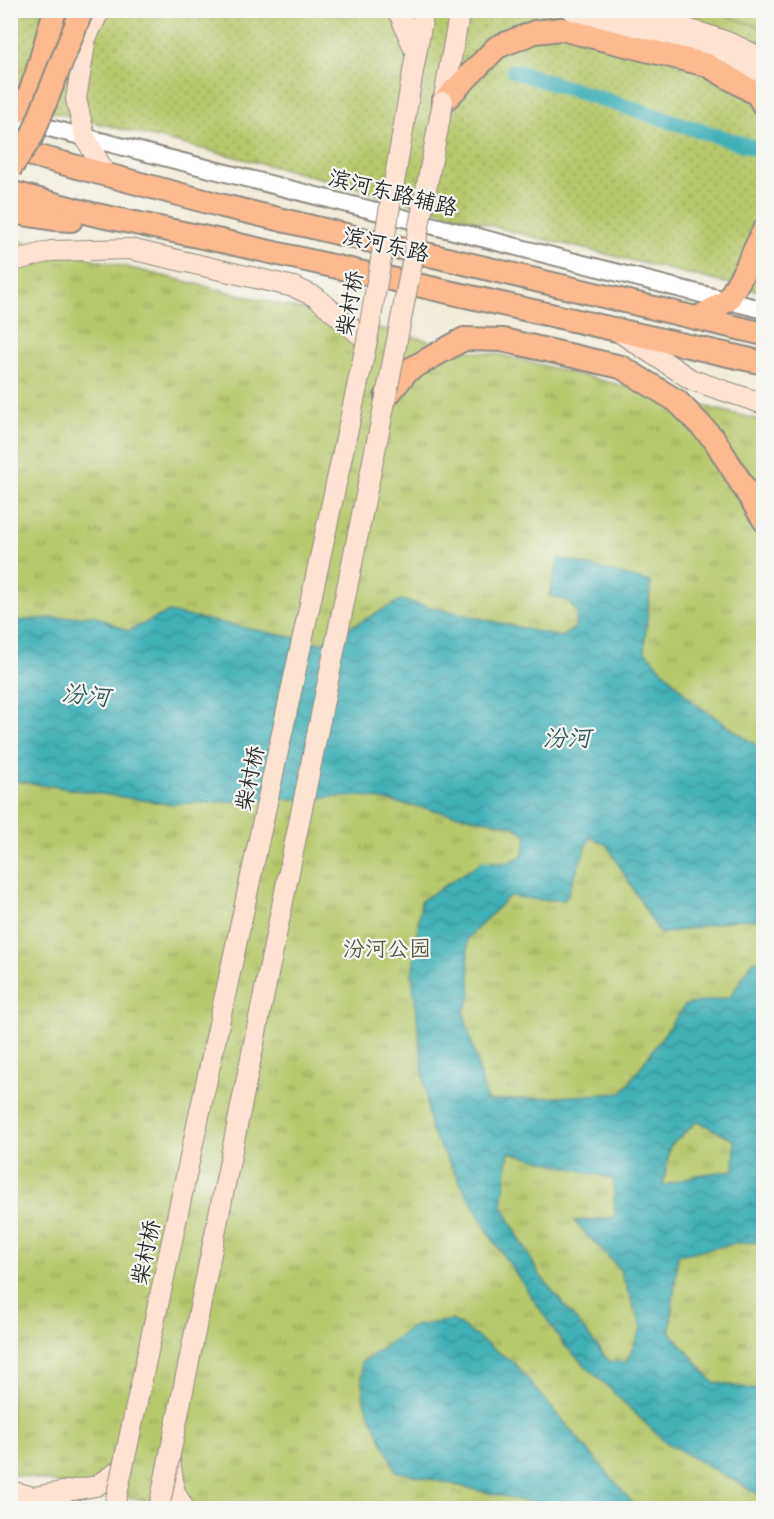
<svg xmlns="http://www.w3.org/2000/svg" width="774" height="1519" font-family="Mynerve,'LXGW WenKai TC',sans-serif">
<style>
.park{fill:url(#park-tufts);stroke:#717a4c;stroke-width:1.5}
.garden{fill:url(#garden-dots);stroke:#717a4c;stroke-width:1.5}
.water{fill:url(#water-waves);stroke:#356e70;stroke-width:1.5;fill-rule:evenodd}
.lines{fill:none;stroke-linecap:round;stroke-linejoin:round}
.canal{stroke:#3fb0b6;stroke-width:16}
.tertiary-casing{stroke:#8e8b82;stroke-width:20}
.secondary-casing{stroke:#8e8b82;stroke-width:22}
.trunk-casing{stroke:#8e8b82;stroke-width:26}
.tertiary{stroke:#fff;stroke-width:16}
.secondary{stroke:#fee3d2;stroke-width:20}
.trunk{stroke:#fcba8e;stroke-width:22}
.secondary-bridge-casing{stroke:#8e8b82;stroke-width:22;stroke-linecap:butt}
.trunk-bridge-casing{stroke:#8e8b82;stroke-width:26;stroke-linecap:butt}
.secondary-bridge{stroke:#fee3d2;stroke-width:20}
.trunk-bridge{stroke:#fcba8e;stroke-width:22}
.labels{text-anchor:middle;stroke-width:4.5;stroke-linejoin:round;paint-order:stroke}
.street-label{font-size:22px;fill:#2b2b2b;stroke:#f6f6f2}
.park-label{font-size:22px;fill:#555a3f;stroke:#f6f6f2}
.water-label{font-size:24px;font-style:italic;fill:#325a5c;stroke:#f6f6f2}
</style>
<defs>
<pattern id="park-tufts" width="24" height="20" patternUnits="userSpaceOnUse" patternTransform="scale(1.5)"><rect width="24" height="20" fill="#b7c96d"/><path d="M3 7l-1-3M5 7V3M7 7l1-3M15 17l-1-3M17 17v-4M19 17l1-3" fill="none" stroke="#95a35a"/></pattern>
<pattern id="garden-dots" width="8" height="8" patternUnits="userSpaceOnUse" patternTransform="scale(1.5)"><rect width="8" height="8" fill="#b7c96d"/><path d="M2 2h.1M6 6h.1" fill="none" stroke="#95a35a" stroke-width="1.8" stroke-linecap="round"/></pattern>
<pattern id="water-waves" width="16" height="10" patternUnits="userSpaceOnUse" patternTransform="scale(1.5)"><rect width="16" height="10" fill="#3fb0b6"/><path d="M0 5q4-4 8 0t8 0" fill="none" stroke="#358f94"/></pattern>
</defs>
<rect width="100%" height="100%" fill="#f6f6f2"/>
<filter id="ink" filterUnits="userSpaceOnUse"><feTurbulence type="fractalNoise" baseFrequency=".0167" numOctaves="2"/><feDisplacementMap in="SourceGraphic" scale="12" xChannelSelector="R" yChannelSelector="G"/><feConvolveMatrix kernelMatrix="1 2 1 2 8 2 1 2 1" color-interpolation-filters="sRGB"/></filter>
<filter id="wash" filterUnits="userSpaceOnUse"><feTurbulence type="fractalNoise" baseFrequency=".008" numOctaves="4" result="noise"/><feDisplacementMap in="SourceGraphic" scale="24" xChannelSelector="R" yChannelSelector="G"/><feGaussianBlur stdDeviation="1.35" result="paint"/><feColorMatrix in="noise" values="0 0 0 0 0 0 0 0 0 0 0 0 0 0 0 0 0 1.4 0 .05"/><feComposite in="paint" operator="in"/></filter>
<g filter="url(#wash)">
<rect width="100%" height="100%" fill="#f2ebd9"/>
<g class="park">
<polygon points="712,11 763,11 763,28"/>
<polygon points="11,239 476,352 502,355 763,421 763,1508 184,1508 11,1474"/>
</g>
<polygon class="garden" points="11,11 712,11 763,28 763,292 518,233 341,183 11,102"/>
<g class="water">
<path d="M 559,558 L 651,582 L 644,650 L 693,702 L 763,750 L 763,920 L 740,919 L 660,934 L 607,845 L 590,837 L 565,900 L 541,900 L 509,896 L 467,939 L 471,996 L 464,1013 L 487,1101 L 622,1093 L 685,1005 L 730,997 L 753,961 L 763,961 L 763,1242 L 738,1243 L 678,1255 L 670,1331 L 713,1382 L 763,1391 L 763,1497 L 665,1442 L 565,1346 L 491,1237 L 430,1129 L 412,975 L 421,901 L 483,861 L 508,863 L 523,855 L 527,835 L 513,826 L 363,796 L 168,804 L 11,780 L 10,621 L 94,615 L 128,631 L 168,612 L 321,643 L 401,600 L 561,637 L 574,629 L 577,612 L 568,601 L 549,596 ZM 698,1121 L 735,1141 L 734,1170 L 697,1175 L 663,1186 L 670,1146 ZM 509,1152 L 613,1179 L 615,1217 L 574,1221 L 619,1268 L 642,1328 L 626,1362 L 609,1361 L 539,1274 L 502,1206 Z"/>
<polygon points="453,1320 514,1363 637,1508 553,1508 396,1471 364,1401 361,1363 413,1326"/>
</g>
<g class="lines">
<polyline class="canal" points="514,71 764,151"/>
</g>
</g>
<g filter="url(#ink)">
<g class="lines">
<g class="tertiary-casing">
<polyline id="tertiary" points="10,118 764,310"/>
</g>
<g class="secondary-casing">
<g id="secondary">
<polyline points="100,10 86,38 76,99 85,137 106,175"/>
<polyline points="396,10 400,15 416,54"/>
<path d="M 572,10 C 620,35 677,38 728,58 C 740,63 752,73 764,81"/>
<path d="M 614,10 C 651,20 738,38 764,62"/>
<polyline points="416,54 424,10"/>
<polyline points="443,102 460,10"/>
<polyline points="10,262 51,251 130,249 294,287 316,297 367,341"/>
<polyline points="619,332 692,380 764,404"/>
<polyline points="170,1460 175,1493 184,1508"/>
<polyline points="10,1491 33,1497 96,1486 123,1468"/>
</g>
</g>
<g class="trunk-casing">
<g id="trunk">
<polyline points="443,102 497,47 535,32 561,29 707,65 757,94 764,106"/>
<polyline points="10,118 27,101 36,76 55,10"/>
<polyline points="10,149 223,206 764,334"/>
<polyline points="10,192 92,214 226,242 764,363"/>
<polyline points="10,212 54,219 71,220"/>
<polyline points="698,318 728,300 746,268 764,230"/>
<polyline points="386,397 407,371 464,339 503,340 621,367 677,401 714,439 764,520"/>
</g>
</g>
<use href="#tertiary" class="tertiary"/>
<use href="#secondary" class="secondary"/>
<use href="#trunk" class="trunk"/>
<g class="secondary-bridge-casing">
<g id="secondary-bridge">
<polyline points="114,1508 367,341 416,54"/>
<polyline points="159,1508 386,397 443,102"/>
</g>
</g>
<g class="trunk-bridge-casing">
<polyline id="trunk-bridge" points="10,169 32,136 82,10"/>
</g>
<use href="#secondary-bridge" class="secondary-bridge"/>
<use href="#trunk-bridge" class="trunk-bridge"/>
</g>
</g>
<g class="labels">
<g class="street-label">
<text transform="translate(393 192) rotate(14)" y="8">滨河东路辅路</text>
<text transform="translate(386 244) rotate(13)" y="8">滨河东路</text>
<text transform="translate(349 303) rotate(-80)" y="8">柴村桥</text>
<text transform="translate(249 778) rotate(-78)" y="8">柴村桥</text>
<text transform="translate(145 1252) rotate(-78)" y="8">柴村桥</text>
</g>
<g class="park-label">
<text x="387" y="956">汾河公园</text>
</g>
<g class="water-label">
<text transform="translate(86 695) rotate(6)" y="8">汾河</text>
<text x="567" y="746">汾河</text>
</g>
</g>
<rect width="774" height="1519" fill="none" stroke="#f6f6f2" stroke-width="36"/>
</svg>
